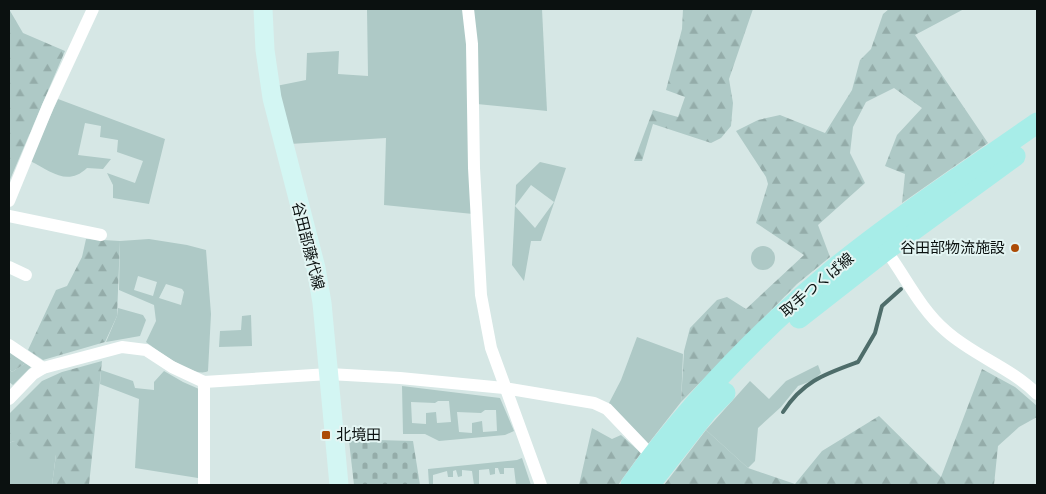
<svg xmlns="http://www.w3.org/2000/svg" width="1046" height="494" font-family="'IBM Plex Sans','Noto Sans JP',sans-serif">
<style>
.green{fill:#aec9c6;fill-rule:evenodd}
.forest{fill:url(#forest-firs)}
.cemetery{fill:url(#cemetery-stones)}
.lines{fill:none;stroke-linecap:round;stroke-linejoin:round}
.stream{stroke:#4e6d6a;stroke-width:4}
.minor{stroke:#fff;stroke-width:12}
.secondary{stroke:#d3f6f3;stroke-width:19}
.primary{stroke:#a7ede8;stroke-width:21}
.poi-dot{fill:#ac4b06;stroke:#e3f5f3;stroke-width:2}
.labels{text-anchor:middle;stroke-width:4;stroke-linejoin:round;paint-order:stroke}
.street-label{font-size:15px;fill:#0b1110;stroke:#e3f5f3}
.poi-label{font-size:15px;fill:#0b1110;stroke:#e3f5f3;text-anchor:end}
</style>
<defs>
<pattern id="forest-firs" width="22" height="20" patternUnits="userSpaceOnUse" patternTransform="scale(1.25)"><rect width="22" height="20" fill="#aec9c6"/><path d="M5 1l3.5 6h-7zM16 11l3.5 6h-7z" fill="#94aca9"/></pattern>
<pattern id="cemetery-stones" width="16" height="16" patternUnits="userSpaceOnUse" patternTransform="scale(1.25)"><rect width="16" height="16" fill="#aec9c6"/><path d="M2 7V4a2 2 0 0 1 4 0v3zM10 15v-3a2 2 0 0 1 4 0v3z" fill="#94aca9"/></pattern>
</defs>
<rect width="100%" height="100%" fill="#d6e7e5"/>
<g class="green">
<polygon points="367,9 465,9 473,214 384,205 386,138 290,144 276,86 306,80 307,53 339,51 338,74 368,76"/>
<polygon points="473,9 542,9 547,111 477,104"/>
<path d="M 58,99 L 165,139 L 149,204 L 113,198 L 113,185 L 107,173 L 135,183 L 143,161 L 117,152 L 118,140 L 100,137 L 101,126 L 85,123 L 78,155 L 111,159 L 103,169 L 87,168 C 67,187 51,171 30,161 Z"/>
<path d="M 540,162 L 566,168 L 541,241 L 531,241 L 524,281 L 512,265 L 516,185 ZM 531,185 L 554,202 L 535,228 L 515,206 Z"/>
<path d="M 149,239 L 187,245 L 206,250 L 211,314 L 208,371 C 195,379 158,351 146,342 L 156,321 L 154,305 L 119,290 L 120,241 ZM 138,276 L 157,282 L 153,296 L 134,290 ZM 166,284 L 182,289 L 184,292 L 181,305 L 159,298 Z"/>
<circle cx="763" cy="258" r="12"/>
<polygon points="118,308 143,315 146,320 140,336 106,342 117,316"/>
<polygon points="251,315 252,346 219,347 220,331 241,330 242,316"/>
<polygon points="637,337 683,354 681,402 648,444 608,405 621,380"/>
<polygon points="29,361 33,365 13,385 9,382 9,369 12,372"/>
<polygon points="818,365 821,373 814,380 798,386 781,407 758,428 755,461 748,468 706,430 750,381 769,399 786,381"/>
<polygon points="101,370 133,381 135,388 154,390 154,382 164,371 183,382 199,389 198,478 135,468 139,399 100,384"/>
<path d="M 402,386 L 500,398 L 514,431 L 505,435 L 439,441 L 425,434 L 403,434 ZM 438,401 L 449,401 L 451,422 L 437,423 L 436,412 L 426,413 L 426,424 L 412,423 L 411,402 L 435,403 ZM 485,410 L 496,410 L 497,431 L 483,432 L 482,421 L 472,423 L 472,433 L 459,432 L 457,412 L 481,413 Z"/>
<polygon points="14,441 56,454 52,485 9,485 9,443"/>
<polygon points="522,458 531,485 516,485 514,468 504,468 504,474 500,474 498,468 495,468 495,474 490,475 489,469 479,470 479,485 474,485 472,471 462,470 462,476 458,477 456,470 453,471 453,477 448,477 447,471 433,475 433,485 429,485 428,469 517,460"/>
</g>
<g class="forest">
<polygon points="9,9 23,33 65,51 9,182"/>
<polygon points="683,9 753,9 729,79 733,103 731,126 721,138 711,143 653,124 642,161 634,161 653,110 678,117 685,97 666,90 682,29"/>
<polygon points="889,9 964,9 915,35 988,143 902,203 905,174 885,166 897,135 922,108 894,88 866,102 853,127 850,153 865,183 818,225 830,257 797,284 681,402 684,351 690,328 717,300 727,297 746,309 804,255 756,223 768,184 766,177 736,131 758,120 780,115 825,133 852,90 860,60 871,49 883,14"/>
<polygon points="86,239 120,241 117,316 105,342 43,360 28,350 56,290 67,286 82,257"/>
<polygon points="9,349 29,361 12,372 9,369"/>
<polygon points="102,361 89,485 52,485 56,455 37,467 14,441 9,443 9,414 42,381 62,372"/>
<polygon points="982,369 1015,387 1037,406 1037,417 1019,427 998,446 994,485 664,485 706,430 748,468 795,484 822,451 879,416 941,477"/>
<polygon points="592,428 612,439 621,435 641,453 618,485 579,485"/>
</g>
<polygon class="cemetery" points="377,440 413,441 420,485 354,485 349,441"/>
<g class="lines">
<path class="stream" d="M 783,412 C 803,381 825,374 858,362 L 875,333 L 882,306 L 901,289"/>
<g class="minor">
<polyline points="468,9 472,44 474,168 481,295 491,348 541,485"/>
<polyline points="9,201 48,106 93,9"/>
<polyline points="9,216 101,235"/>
<path d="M 882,245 C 904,273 918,307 946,331 C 974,356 1010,367 1037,394"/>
<polyline points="9,267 26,275"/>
<polyline points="9,345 43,368"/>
<polyline points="9,399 33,374 43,368 122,347 146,350 172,367 204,382 329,374 400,378 504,388 594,403 607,409 652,456"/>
<polyline points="204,485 204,382"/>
</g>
<polyline class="secondary" points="263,9 265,50 272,98 316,268 322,303 339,485"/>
<g class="primary">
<polyline points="799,318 886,250 1015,156"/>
<path d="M 631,485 C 689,404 758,332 835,268 C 899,216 970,170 1037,123"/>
<polyline points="649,485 707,411 725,393"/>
</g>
</g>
<g class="poi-dot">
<circle cx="1015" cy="248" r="5"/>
<rect x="321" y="430" width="10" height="10" rx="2.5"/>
</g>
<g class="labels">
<g class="street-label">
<text transform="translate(308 246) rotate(76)" y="5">谷田部藤代線</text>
<text transform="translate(817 285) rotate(-40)" y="5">取手つくば線</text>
</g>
<g class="poi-label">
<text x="1005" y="253">谷田部物流施設</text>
<text x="336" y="440" text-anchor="start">北境田</text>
</g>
</g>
<rect width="1046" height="494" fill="none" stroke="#0b1110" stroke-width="20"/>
</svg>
